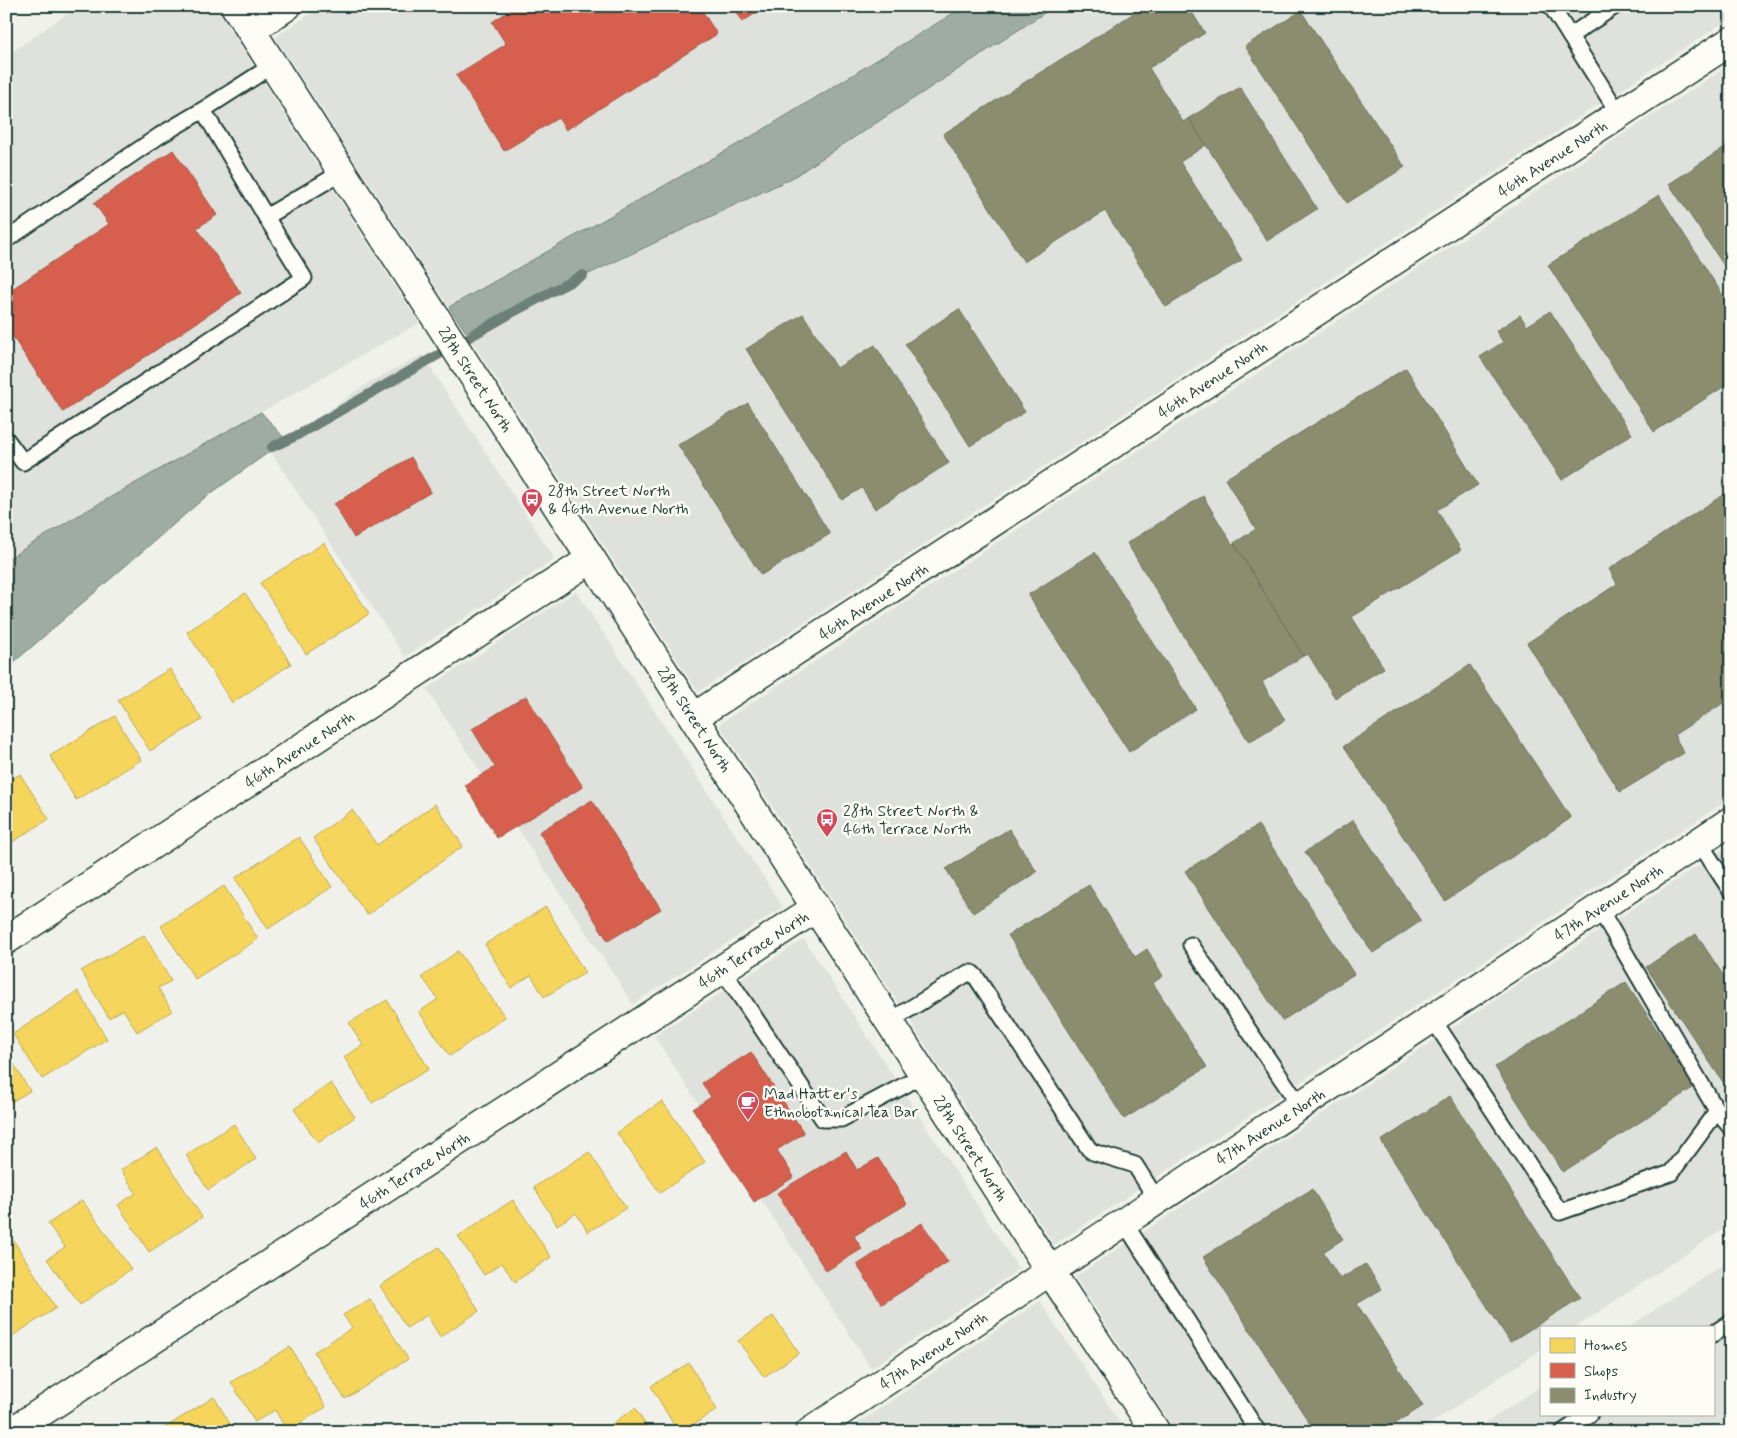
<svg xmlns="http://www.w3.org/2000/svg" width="1737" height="1438" font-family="Mynerve,sans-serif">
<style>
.built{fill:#dfe2dc}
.water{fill:#9faca4;stroke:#6c8077}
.homes{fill:#f6d55c;stroke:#b6a750}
.shops{fill:#d6604d;stroke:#9f5646}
.industry{fill:#8c8c6e;stroke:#6b745d}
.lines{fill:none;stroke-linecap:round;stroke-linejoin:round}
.stream{stroke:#6c8077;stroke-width:10}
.service-casing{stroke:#1f3d34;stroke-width:19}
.minor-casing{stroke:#1f3d34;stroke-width:31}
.tertiary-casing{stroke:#1f3d34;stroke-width:31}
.service{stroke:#fdfcf7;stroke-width:15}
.minor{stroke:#fdfcf7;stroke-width:28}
.tertiary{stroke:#fdfcf7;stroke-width:28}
.labels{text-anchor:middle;stroke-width:5;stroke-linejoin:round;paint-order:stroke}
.street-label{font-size:16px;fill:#1f3d34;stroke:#fdfcf7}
.poi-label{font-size:16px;fill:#1f3d34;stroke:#fdfcf7;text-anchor:start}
</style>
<rect width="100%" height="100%" fill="#f0f1eb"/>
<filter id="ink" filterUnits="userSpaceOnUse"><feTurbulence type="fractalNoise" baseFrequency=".02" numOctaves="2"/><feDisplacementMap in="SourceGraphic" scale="10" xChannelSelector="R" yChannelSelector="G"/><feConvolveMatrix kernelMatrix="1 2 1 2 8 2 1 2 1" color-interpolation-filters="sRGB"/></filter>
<g filter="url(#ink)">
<g class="built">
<polygon points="78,6 215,6 419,323 72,519 6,560 6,56"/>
<polygon points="322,6 965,6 761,131 449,307 275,37"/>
<polygon points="1055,6 1731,6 1731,18 698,692 466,332 792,178"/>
<polygon points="1731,64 1731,798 1054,1245 719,724"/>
<polygon points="422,355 555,559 405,657 270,451 369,382"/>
<polygon points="576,591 783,907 633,1004 426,689"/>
<polygon points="1731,844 1731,1224 1576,1327 1541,1327 1541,1350 1418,1432 1176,1432 1075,1277"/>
<polygon points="804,939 1019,1269 871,1368 654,1036"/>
<polygon points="1731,1259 1731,1432 1472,1432 1541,1386 1541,1414 1713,1414 1713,1327 1629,1327"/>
<polygon points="1040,1301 1126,1432 845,1432"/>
</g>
<g class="water">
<polygon points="965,6 1055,6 792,178 466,332 449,307 761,131"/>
<polygon points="261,412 286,440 203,499 6,669 6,560 72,519"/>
</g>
<g class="homes">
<polygon points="324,543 369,614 306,654 260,583"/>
<polygon points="245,593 291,664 232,703 187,632"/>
<polygon points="170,669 202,720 150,751 118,700"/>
<polygon points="115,716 141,760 76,800 50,756"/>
<polygon points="20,774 49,819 6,846 6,783"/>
<polygon points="435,804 463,846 367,915 313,838 352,810 377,845"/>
<polygon points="299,837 332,887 268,929 235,878"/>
<polygon points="224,886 258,939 195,979 161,926"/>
<polygon points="546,907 585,973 544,997 531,975 511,988 485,944"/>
<polygon points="144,935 171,981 158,988 172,1011 137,1032 123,1009 109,1018 81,971"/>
<polygon points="458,951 505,1017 450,1056 419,1012 438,999 422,977"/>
<polygon points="78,991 107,1039 42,1079 13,1034"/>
<polygon points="387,1000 429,1069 372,1103 344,1057 363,1045 349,1023"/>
<polygon points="6,1051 30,1091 6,1105"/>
<polygon points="331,1083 355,1117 318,1143 294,1109"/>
<polygon points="662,1101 705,1162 660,1193 617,1133"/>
<polygon points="234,1124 256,1159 208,1190 186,1155"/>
<polygon points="157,1147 202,1217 149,1252 118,1205 136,1193 121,1170"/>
<polygon points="589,1152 626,1208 588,1232 576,1213 557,1225 534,1187"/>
<polygon points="82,1200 131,1269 80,1305 47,1259 65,1247 48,1224"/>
<polygon points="513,1200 551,1257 515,1282 502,1263 484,1275 458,1236"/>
<polygon points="14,1241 56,1308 6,1340 6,1246"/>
<polygon points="439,1247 479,1311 440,1337 427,1315 407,1328 380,1286"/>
<polygon points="370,1299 408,1359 345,1399 314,1352 352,1328 343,1315"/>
<polygon points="773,1316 799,1353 764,1377 738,1341"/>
<polygon points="290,1347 326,1407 287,1431 275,1410 255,1422 231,1382"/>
<polygon points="689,1363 717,1410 681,1432 678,1432 651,1386"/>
<polygon points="214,1397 235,1432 158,1432"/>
<polygon points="635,1408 650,1432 600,1432"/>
</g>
<g class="shops">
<polygon points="517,6 699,6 717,34 566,130 558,118 504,151 456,75 506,44 492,22"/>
<polygon points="732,6 767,6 742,22"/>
<polygon points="173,150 217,215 197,228 241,293 63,412 6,327 6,293 109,224 94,203"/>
<polygon points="411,457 431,492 354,538 334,504"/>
<polygon points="526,696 583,787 497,838 465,785 495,767 472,729"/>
<polygon points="592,800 661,909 608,941 539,832"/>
<polygon points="751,1052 804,1133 777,1150 794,1177 754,1202 693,1109 711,1097 702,1083"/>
<polygon points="846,1151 857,1170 878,1158 907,1204 854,1236 862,1249 826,1271 777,1193"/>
<polygon points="922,1223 948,1262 882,1304 857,1265"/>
</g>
<g class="industry">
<polygon points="1145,6 1188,6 1205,33 1149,68 1183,122 1189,118 1206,145 1180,162 1242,260 1166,307 1105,211 1024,262 943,134"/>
<polygon points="1301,11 1405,167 1347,203 1245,46"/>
<polygon points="1240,87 1317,209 1267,241 1189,118"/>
<polygon points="1731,143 1731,276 1669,184"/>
<polygon points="1659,195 1731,308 1731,382 1654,432 1548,265"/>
<polygon points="959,309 1025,412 970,446 905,344"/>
<polygon points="1550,311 1632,434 1562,480 1480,357 1503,342 1496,331 1520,315 1527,326"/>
<polygon points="803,314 837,368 875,345 949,463 875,509 862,488 842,500 746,349"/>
<polygon points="1406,368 1478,485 1437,510 1461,550 1352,617 1384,668 1335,698 1308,654 1303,656 1234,543 1256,529 1225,479"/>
<polygon points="748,403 830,534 761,575 678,445"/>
<polygon points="1731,490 1731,698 1674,735 1684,753 1620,792 1527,643 1617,584 1609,569"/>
<polygon points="1203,496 1232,544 1234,543 1303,656 1262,682 1285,720 1249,742 1127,543"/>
<polygon points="1095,552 1196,709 1129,752 1028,595"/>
<polygon points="1470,665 1571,818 1445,901 1344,746"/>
<polygon points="1353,820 1421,921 1373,953 1305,852"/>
<polygon points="1258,825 1354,974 1282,1021 1185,871"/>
<polygon points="1009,829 1037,872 973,913 946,869"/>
<polygon points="1089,885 1135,957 1147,949 1163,976 1153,983 1207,1067 1124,1119 1008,935"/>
<polygon points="1696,934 1731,987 1731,1094 1646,967"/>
<polygon points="1626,982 1694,1087 1563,1172 1495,1067"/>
<polygon points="1450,1096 1580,1298 1510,1342 1381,1141"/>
<polygon points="1312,1189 1343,1239 1323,1252 1340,1279 1365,1264 1382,1289 1357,1304 1423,1406 1382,1432 1315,1432 1203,1257"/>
</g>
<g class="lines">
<polyline class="stream" points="272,447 294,437 515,311 583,275"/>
<g class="service-casing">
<g id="service">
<polyline points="1551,6 1619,114"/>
<polyline points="1570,36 1615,6"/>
<polyline points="273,65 203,110 266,217 342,172"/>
<polyline points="6,240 159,136 203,110"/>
<polyline points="6,439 23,462 304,278 266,217"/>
<polyline points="1699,842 1731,891"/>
<polyline points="1191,945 1300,1106"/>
<polyline points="722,969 823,1119 841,1119 907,1084 923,1073"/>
<polyline points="1432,1018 1560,1212 1671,1173 1717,1111 1599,908"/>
<polyline points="890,1021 968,973 972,973 976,977 1089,1149 1093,1152 1135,1165 1157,1200"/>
<polyline points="1717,1111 1731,1128"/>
<polyline points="1124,1222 1258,1432"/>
<polyline points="1713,1334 1731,1322"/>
<polyline points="1563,1432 1590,1414"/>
</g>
</g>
<g class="minor-casing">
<g id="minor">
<polyline points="251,30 287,6"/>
<polyline points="694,717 1731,41"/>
<polyline points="6,940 591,559"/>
<polyline points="11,1432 816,908"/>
<polyline points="810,1432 1050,1271 1731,821"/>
</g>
</g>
<g class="tertiary-casing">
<polyline id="tertiary" points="235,6 1050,1271 1156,1432"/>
</g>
<use href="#service" class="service"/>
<use href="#minor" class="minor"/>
<use href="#tertiary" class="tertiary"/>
</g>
</g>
<defs>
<g id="bus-pin" transform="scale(1.125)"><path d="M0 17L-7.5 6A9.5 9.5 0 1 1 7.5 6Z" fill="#d1495b" stroke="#fdfcf7"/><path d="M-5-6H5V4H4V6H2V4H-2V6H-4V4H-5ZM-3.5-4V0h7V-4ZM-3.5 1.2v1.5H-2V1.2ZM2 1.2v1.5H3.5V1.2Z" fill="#fff"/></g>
<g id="cafe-pin" transform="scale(1.125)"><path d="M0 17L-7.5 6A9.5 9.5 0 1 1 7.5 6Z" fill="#d1495b" stroke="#fdfcf7"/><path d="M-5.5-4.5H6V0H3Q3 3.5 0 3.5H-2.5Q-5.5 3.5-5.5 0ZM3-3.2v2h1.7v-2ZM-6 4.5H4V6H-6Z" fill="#fff"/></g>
</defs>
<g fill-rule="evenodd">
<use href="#bus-pin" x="532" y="499"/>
<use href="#bus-pin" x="827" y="819"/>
<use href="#cafe-pin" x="748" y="1102"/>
</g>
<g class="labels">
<g class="street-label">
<text transform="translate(1552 158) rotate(-33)" y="6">46th Avenue North</text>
<text transform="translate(476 379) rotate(57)" y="6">28th Street North</text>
<text transform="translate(1212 379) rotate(-33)" y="6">46th Avenue North</text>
<text transform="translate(873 601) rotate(-33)" y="6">46th Avenue North</text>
<text transform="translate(695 719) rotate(57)" y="6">28th Street North</text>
<text transform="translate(299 749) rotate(-33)" y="6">46th Avenue North</text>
<text transform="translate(1608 902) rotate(-33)" y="6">47th Avenue North</text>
<text transform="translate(753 949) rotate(-33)" y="6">46th Terrace North</text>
<text transform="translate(1270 1126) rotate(-33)" y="6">47th Avenue North</text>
<text transform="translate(971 1148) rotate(57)" y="6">28th Street North</text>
<text transform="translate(414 1170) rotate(-33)" y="6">46th Terrace North</text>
<text transform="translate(933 1350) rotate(-34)" y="6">47th Avenue North</text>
</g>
<g class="poi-label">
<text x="548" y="496">28th Street North<tspan x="548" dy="18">&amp; 46th Avenue North</tspan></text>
<text x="843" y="816">28th Street North &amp;<tspan x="843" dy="18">46th Terrace North</tspan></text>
<text x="764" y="1099">Mad Hatter's<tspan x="764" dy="18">Ethnobotanical Tea Bar</tspan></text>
</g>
</g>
<rect width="1737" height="1438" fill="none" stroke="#fdfcf7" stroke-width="25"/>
<rect x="12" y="12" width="1712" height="1413" fill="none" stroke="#1f3d34" stroke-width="2" filter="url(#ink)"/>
<rect x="1540" y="1326" width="175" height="90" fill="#fdfcf7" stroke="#a4b0a9"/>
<rect x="1550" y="1338" width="25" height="15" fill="#f6d55c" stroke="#a4b0a9"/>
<text x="1584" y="1350" font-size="15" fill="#1f3d34">Homes</text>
<rect x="1550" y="1363" width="25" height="15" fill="#d6604d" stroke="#a4b0a9"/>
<text x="1584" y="1376" font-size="15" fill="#1f3d34">Shops</text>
<rect x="1550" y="1388" width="25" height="15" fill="#8c8c6e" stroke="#a4b0a9"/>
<text x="1584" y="1400" font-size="15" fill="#1f3d34">Industry</text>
</svg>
